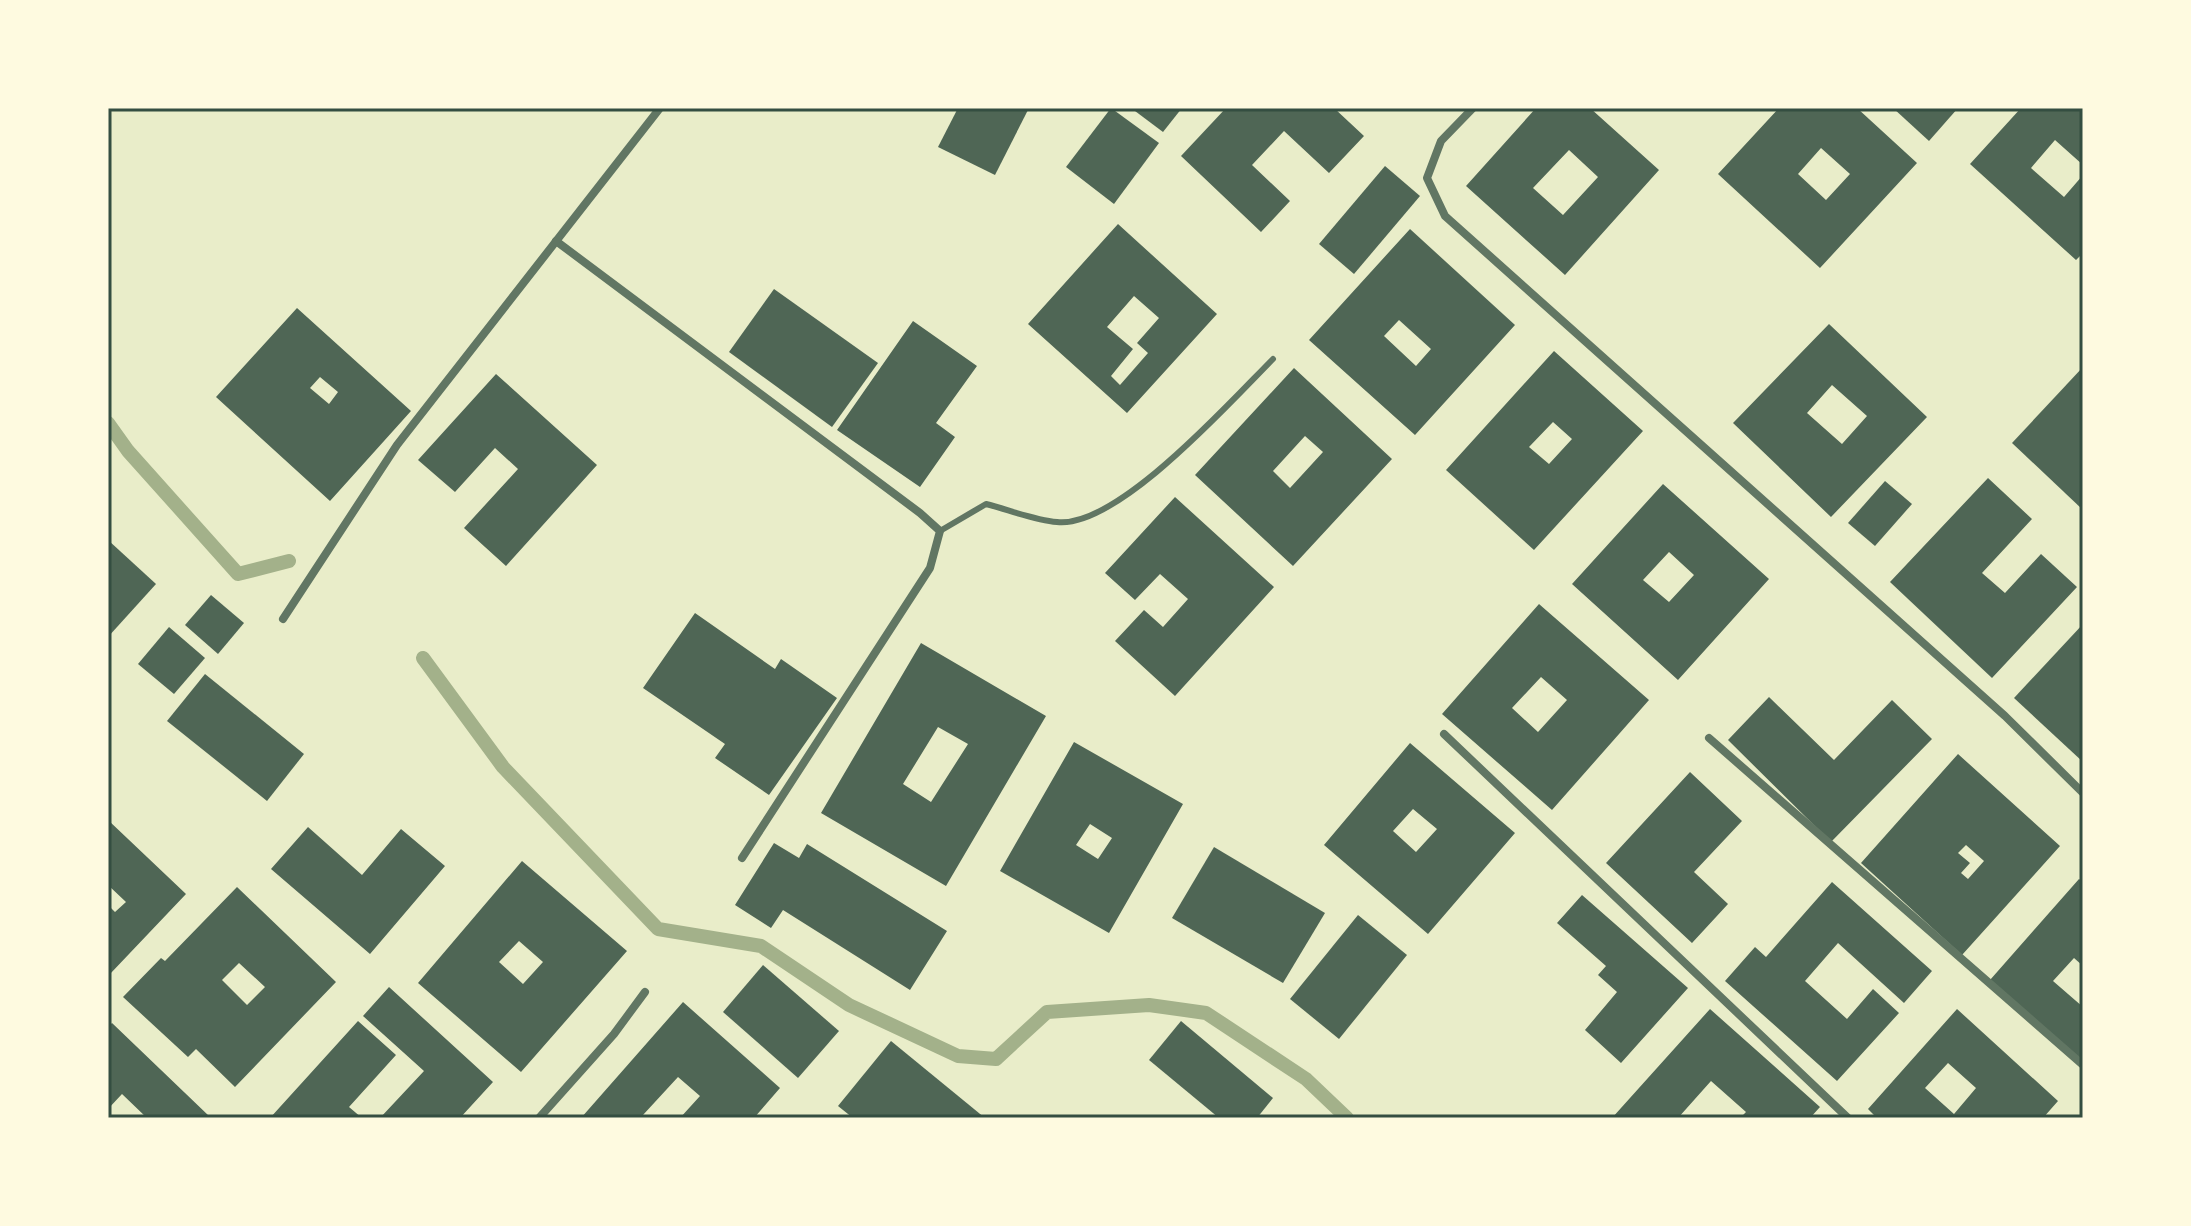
<svg xmlns="http://www.w3.org/2000/svg" width="2191" height="1226" font-family="'Source Serif 4',serif">
<style>
.lines{fill:none;stroke-linecap:round;stroke-linejoin:round}
.stream{stroke:#a3b18a;stroke-width:14}
.building{fill:#4f6655;fill-rule:evenodd}
.service{stroke:#617663;stroke-width:6}
.minor{stroke:#617663;stroke-width:8}
.neatline{fill:none;stroke:#344e41;stroke-width:3}
</style>
<rect width="100%" height="100%" fill="#e9edc9"/>
<g class="lines">
<g class="stream">
<polyline points="108,423 128,451 238,574 289,561"/>
<polyline points="423,658 503,767 658,929 761,946 849,1005 958,1056 996,1059 1047,1012 1149,1005 1206,1013 1306,1079 1347,1118"/>
</g>
</g>
<g class="building">
<polygon points="958,108 1029,108 995,175 938,147"/>
<polygon points="1111,108 1159,143 1114,204 1066,167"/>
<polygon points="1131,108 1182,108 1163,132"/>
<polygon points="1226,108 1334,108 1364,136 1329,173 1284,131 1252,165 1290,201 1261,232 1181,156"/>
<path d="M 1536,108 L 1590,108 L 1659,170 L 1565,275 L 1466,186 ZM 1569,150 L 1598,177 L 1563,215 L 1533,188 Z"/>
<path d="M 1779,108 L 1857,108 L 1917,163 L 1820,268 L 1718,174 ZM 1821,148 L 1850,174 L 1826,200 L 1798,174 Z"/>
<polygon points="1893,108 1958,108 1929,141"/>
<polygon points="2021,108 2083,108 2083,165 2055,140 2031,168 2064,197 2083,175 2083,253 2076,260 1970,164"/>
<polygon points="1385,166 1420,196 1354,274 1319,244"/>
<path d="M 1118,224 L 1217,314 L 1127,413 L 1028,324 ZM 1134,296 L 1159,318 L 1137,343 L 1148,353 L 1120,385 L 1111,376 L 1133,349 L 1107,327 Z"/>
<path d="M 1410,229 L 1515,325 L 1415,435 L 1309,340 ZM 1399,320 L 1431,349 L 1416,366 L 1384,336 Z"/>
<polygon points="774,289 878,363 832,427 729,352"/>
<path d="M 297,308 L 411,411 L 330,501 L 216,397 ZM 320,377 L 338,392 L 329,404 L 310,388 Z"/>
<polygon points="913,321 977,366 936,423 955,437 920,487 837,430"/>
<path d="M 1829,324 L 1927,417 L 1831,517 L 1733,423 ZM 1832,385 L 1867,416 L 1842,444 L 1807,413 Z"/>
<path d="M 1554,351 L 1643,431 L 1534,550 L 1446,470 ZM 1553,422 L 1572,439 L 1549,464 L 1529,447 Z"/>
<polygon points="2083,367 2083,510 2012,443"/>
<path d="M 1294,368 L 1392,459 L 1293,566 L 1195,475 ZM 1305,436 L 1323,452 L 1290,488 L 1273,471 Z"/>
<polygon points="496,374 597,465 506,566 464,528 518,469 495,448 455,492 418,460"/>
<polygon points="1988,478 2032,519 1982,573 2005,593 2041,554 2077,587 1992,678 1890,582"/>
<polygon points="1885,481 1912,504 1875,546 1848,523"/>
<path d="M 1663,484 L 1769,579 L 1678,680 L 1572,584 ZM 1669,552 L 1694,575 L 1669,602 L 1643,580 Z"/>
<polygon points="1175,497 1274,587 1175,696 1115,641 1144,610 1163,627 1188,599 1160,574 1135,600 1105,573"/>
<polygon points="108,540 156,584 108,637"/>
<polygon points="211,595 244,623 218,654 185,625"/>
<path d="M 1539,604 L 1649,700 L 1552,810 L 1442,714 ZM 1541,677 L 1567,700 L 1538,732 L 1512,708 Z"/>
<polygon points="695,613 775,669 781,659 837,698 769,795 715,758 725,744 643,688"/>
<polygon points="2083,624 2083,762 2014,698"/>
<polygon points="169,627 205,658 174,694 138,664"/>
<path d="M 921,643 L 1046,716 L 946,886 L 821,813 ZM 938,727 L 968,744 L 931,802 L 903,784 Z"/>
<polygon points="205,674 304,754 267,801 167,721"/>
<polygon points="1769,697 1834,760 1892,700 1932,739 1831,842 1728,740"/>
<path d="M 1074,742 L 1183,804 L 1109,933 L 1000,871 ZM 1090,824 L 1112,838 L 1098,859 L 1076,845 Z"/>
<path d="M 1410,743 L 1515,833 L 1428,934 L 1324,845 ZM 1413,809 L 1437,829 L 1416,852 L 1393,831 Z"/>
<path d="M 1958,754 L 2060,846 L 1962,955 L 1861,863 ZM 1966,845 L 1984,861 L 1968,879 L 1961,873 L 1970,863 L 1958,853 Z"/>
<polygon points="1690,772 1742,821 1694,872 1728,904 1692,943 1606,863"/>
<polygon points="108,820 186,894 110,974 108,905 115,912 126,902 108,885"/>
<polygon points="308,827 362,875 401,829 445,866 370,954 271,869"/>
<polygon points="774,843 799,858 807,844 947,931 910,990 783,910 771,928 735,905"/>
<polygon points="1214,847 1325,913 1283,983 1172,918"/>
<path d="M 522,861 L 627,951 L 521,1072 L 418,983 ZM 519,941 L 543,962 L 523,984 L 499,962 Z"/>
<polygon points="2079,879 2083,882 2083,966 2074,958 2053,981 2083,1007 2083,1063 1990,980"/>
<polygon points="1832,882 1932,971 1904,1003 1838,943 1805,981 1847,1019 1873,989 1899,1013 1837,1081 1725,981 1755,947 1766,957"/>
<path d="M 237,887 L 336,982 L 235,1087 L 196,1049 L 188,1057 L 123,997 L 161,958 L 165,961 ZM 239,963 L 265,987 L 247,1005 L 222,980 Z"/>
<polygon points="1582,895 1688,988 1621,1063 1585,1030 1617,992 1598,975 1606,966 1557,923"/>
<polygon points="1358,915 1407,955 1339,1039 1290,999"/>
<polygon points="763,965 839,1031 798,1078 723,1012"/>
<polygon points="389,987 493,1082 460,1118 380,1118 424,1071 363,1016"/>
<polygon points="683,1002 780,1088 754,1118 680,1118 700,1096 678,1077 643,1115 647,1118 581,1118"/>
<polygon points="1710,1009 1820,1107 1810,1118 1740,1118 1746,1112 1711,1081 1678,1118 1612,1118"/>
<path d="M 1957,1009 L 2058,1101 L 2043,1118 L 1877,1118 L 1868,1109 ZM 1948,1063 L 1976,1088 L 1954,1114 L 1925,1088 Z"/>
<polygon points="358,1021 396,1055 349,1107 362,1118 270,1118"/>
<polygon points="1181,1021 1273,1098 1257,1118 1219,1118 1149,1060"/>
<polygon points="112,1023 209,1116 207,1118 147,1118 122,1094 108,1109 108,1027"/>
<polygon points="891,1041 985,1118 853,1118 838,1106"/>
</g>
<g class="lines">
<path class="service" d="M 940,531 L 986,504 C 1009,510 1034,520 1057,522 C 1117,529 1231,401 1273,359"/>
<g class="minor">
<polyline points="1473,108 1441,141 1427,178 1445,216 2005,716 2083,793"/>
<polyline points="556,241 920,513 940,531 930,568 742,858"/>
<polyline points="283,619 397,445 660,108"/>
<polyline points="1444,734 1848,1118"/>
<polyline points="1709,738 2083,1065"/>
<polyline points="539,1118 614,1034 645,992"/>
</g>
</g>
<rect width="2191" height="1226" fill="none" stroke="#fefae0" stroke-width="220"/>
<rect x="110" y="110" width="1971" height="1006" class="neatline"/>
</svg>
